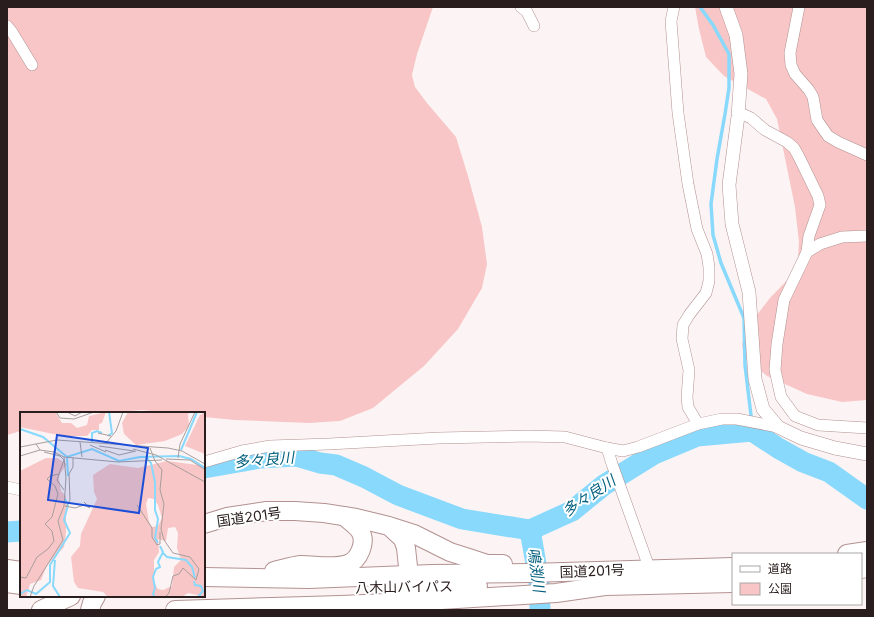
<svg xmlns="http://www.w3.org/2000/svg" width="874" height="617" font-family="Inter,'Noto Sans JP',sans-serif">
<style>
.green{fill:#f8c6c6}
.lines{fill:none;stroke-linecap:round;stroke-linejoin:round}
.stream{stroke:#88d9fc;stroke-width:3.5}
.river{stroke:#88d9fc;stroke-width:21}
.minor-casing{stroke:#b39191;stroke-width:12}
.tertiary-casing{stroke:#b39191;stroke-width:14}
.trunk-casing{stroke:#b39191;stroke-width:20}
.minor{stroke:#fff;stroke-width:11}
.tertiary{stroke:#fff;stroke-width:13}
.trunk{stroke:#fff;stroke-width:18}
.labels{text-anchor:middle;stroke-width:4;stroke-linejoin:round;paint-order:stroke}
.street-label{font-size:14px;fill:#2a1d1e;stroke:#fff}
.water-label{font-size:15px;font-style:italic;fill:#015f7d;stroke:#fff}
.inset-river{fill:none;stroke:#88d9fc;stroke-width:2}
.inset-road{fill:none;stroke:#a89e9e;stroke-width:1}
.view{fill:#1d4ed8;fill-opacity:0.15;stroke:#1d4ed8;stroke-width:2}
.inset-edge{fill:none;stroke:#2a1d1e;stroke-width:2}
</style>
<rect width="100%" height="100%" fill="#fcf4f4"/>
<g class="green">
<polygon points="7,7 433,7 417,54 412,75 415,87 427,103 456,137 468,176 482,227 487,264 482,288 458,329 424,366 373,408 340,421 309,423 235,420 204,417 204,413 170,413 142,410 101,413 21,413 21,431 7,435"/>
<polygon points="695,7 867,7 867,400 842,402 807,394 767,376 744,357 742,344 749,325 770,298 792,275 798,258 799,242 795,207 777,119 766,99 724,76 706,57 699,29"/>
</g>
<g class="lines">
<g class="stream">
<polyline points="700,7 713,25 729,54 729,88 725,114 717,159 711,204 713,235 721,263 744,318 745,365 752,424 752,431"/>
<polyline points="7,526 14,532"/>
</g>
<g class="river">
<polyline points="204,468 260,458 296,456 320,463 336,465 364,477 398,495 462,519 530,530 572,511 604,485 654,454 697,436 752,431 778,448 803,462 829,472 867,499"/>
<polyline points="530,530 539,581 540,610"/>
<polyline points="7,532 21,531"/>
</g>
<g class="minor-casing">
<g id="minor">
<polyline points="521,7 527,12 534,26"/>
<polyline points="674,7 671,21 678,113 688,184 697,229 707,254 709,267 709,281 706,293 689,315 683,325 682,339 689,370 687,397 688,407 698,424"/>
<polyline points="799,7 790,53 791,65 795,74 809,90 813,97 817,120 828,136 838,142 867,155"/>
<polyline points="7,26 12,32 32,65"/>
<polyline points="738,112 751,118 765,130 787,142 794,148 799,157 818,196 820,205 809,236 807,252"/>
<polyline points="867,236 842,237 820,244 807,252 784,300 777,344 775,370 781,397 795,416 818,425 867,428"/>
<polyline points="607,448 612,464 650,570 650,574"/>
<polyline points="204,462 242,451 270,446 329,444 439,438 529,436 565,437 607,448 623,451 638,447 698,424 722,419 737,419 778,427"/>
<polyline points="7,487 21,490"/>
</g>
</g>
<g class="tertiary-casing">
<polyline id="tertiary" points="726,7 736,35 741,74 738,116 729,185 732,224 749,292 755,379 763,409 778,427 801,438 835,448 867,454"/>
</g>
<g class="trunk-casing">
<g id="trunk">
<polyline points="204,524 227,517 267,511 295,511 324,513 356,518 389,526 403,539 406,548 409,576 409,588"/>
<polyline points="392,527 414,534 450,552 469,558 487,564 503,564"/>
<polyline points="847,554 867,551"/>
<polyline points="7,569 21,571"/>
<polyline points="861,569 867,568"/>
<path d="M 274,571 C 283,569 292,566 301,565 C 316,565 333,569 348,564 C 359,560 367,542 360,531 C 357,526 349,521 344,516"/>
<polyline points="204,577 309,579 432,574 529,573 733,567"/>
<polyline points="7,583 21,585"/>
<polyline points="401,588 478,586"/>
<polyline points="41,610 71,596"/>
<polyline points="90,610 92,603 96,596"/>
<polyline points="175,610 341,605 409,602 556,593 605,586 733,583"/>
</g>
</g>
<use href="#minor" class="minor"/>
<use href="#tertiary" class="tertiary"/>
<use href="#trunk" class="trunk"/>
</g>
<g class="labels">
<g class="street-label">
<text transform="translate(249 517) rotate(-8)" y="5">国道201号</text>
<text transform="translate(592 571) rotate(-2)" y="5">国道201号</text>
<text transform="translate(404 587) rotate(-1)" y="5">八木山バイパス</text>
</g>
<g class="water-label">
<text transform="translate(264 460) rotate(-5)" y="5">多々良川</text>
<text transform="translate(589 496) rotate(-34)" y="5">多々良川</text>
<text transform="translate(536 570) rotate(82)" y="5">鳴渕川</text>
</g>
</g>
<g transform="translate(20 412)">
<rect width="185" height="185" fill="#fcf4f4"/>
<path d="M 0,0 L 35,0 L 42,11 L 51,11 L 57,16 L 67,13 L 69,4 L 86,0 L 82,11 L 79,12 L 79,18 L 72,18 L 67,24 L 43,24 L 0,15 ZM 108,0 L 172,0 L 168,2 L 169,14 L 162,22 L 145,29 L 116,33 L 104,22 L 102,11 ZM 185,0 L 185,42 L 165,34 L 180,3 ZM 26,46 L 37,46 L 47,52 L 40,62 L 39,67 L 41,79 L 46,84 L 46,121 L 44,135 L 27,153 L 21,168 L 10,172 L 6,185 L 0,185 L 0,59 ZM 147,49 L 185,54 L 185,185 L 168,181 L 162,185 L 88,185 L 83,180 L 58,176 L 54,170 L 51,145 L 60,134 L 61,122 L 77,87 L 74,80 L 73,63 L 90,52 L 118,56 ZM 128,86 L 134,87 L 138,93 L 142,106 L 138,114 L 132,115 L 129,110 L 126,92 ZM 155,115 L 158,121 L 157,136 L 161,148 L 154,155 L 152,174 L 143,178 L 138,177 L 134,171 L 134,148 L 139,140 L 138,127 L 146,129 L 148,116 Z" fill="#f8c6c6" fill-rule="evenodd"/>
<path class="inset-river" d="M 0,17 L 23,25 L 47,45 L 72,37 L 99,49 L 120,45 L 159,44 L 171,47 L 185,56M 88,24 L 92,21 L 89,0M 72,31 L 72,21 L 77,19 L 82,21M 161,38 L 177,0M 126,45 L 131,51 L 135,70 L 135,98 L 138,107 L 135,126 L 138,131M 47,46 L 48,64M 143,141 L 147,145 L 166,148 L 172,155 L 175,166M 35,148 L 33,174 L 40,185M 174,169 L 175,173 L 181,174 L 183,179 L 178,185M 0,182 L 7,178 L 16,182 L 30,170 L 30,153 L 50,121 L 44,108 L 48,93 L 45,87M 135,185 L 133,182 L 135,176 L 133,165 L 136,157 L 140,155 L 138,150 L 143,140 L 140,134"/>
<path class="inset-road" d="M 36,0 L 40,6 L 54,7 L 74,0M 47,0 L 55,4 L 62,0M 78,21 L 91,24M 60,30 L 62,45M 86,31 L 96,19 L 103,0M 70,33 L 86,40M 79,34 L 114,39M 0,35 L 37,28 L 148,36 L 162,39 L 185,52M 130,36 L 135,49 L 142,58 L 140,78 L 144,92 L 141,117 L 144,128 L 153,141 L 170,145 L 179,157 L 176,168 L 163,156 L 159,162 L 153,164 L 149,181 L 145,185M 113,37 L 136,43 L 185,70M 85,38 L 99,43 L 116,39M 0,44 L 20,38M 44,45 L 98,50 L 142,48M 158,46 L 160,32 L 175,0M 146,47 L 170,48 L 184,57M 39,62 L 37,68 L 44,78M 117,93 L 132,116 L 132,125 L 137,133 L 140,132 L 140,120M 45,94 L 55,96 L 64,93 L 70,96 L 64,90M 46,95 L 50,88 L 49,62 L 53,55 L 53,46M 0,165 L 6,166 L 17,145 L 28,137 L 34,129 L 32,119 L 25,112 L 32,105 L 38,82 L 35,74 L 27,67 L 30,64 L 39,62 L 44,48 L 40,44 L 24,40M 10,185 L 14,174 L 43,128 L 38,109 L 44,94 L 46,66 L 44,45 L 34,40 L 20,38 L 16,32"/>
<path class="view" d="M 37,23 L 128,36 L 119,101 L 28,88 Z"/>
<rect width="185" height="185" class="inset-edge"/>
</g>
<rect width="874" height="617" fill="none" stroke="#2a1d1e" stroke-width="16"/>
<rect x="732" y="553" width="130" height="52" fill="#ffffff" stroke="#aaa5a5"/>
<rect x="740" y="566" width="20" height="6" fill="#ffffff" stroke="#aaa5a5"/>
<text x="768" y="573" font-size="12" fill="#2a1d1e">道路</text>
<rect x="740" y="583" width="20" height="12" fill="#f8c6c6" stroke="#aaa5a5"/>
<text x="768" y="593" font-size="12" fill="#2a1d1e">公園</text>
</svg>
